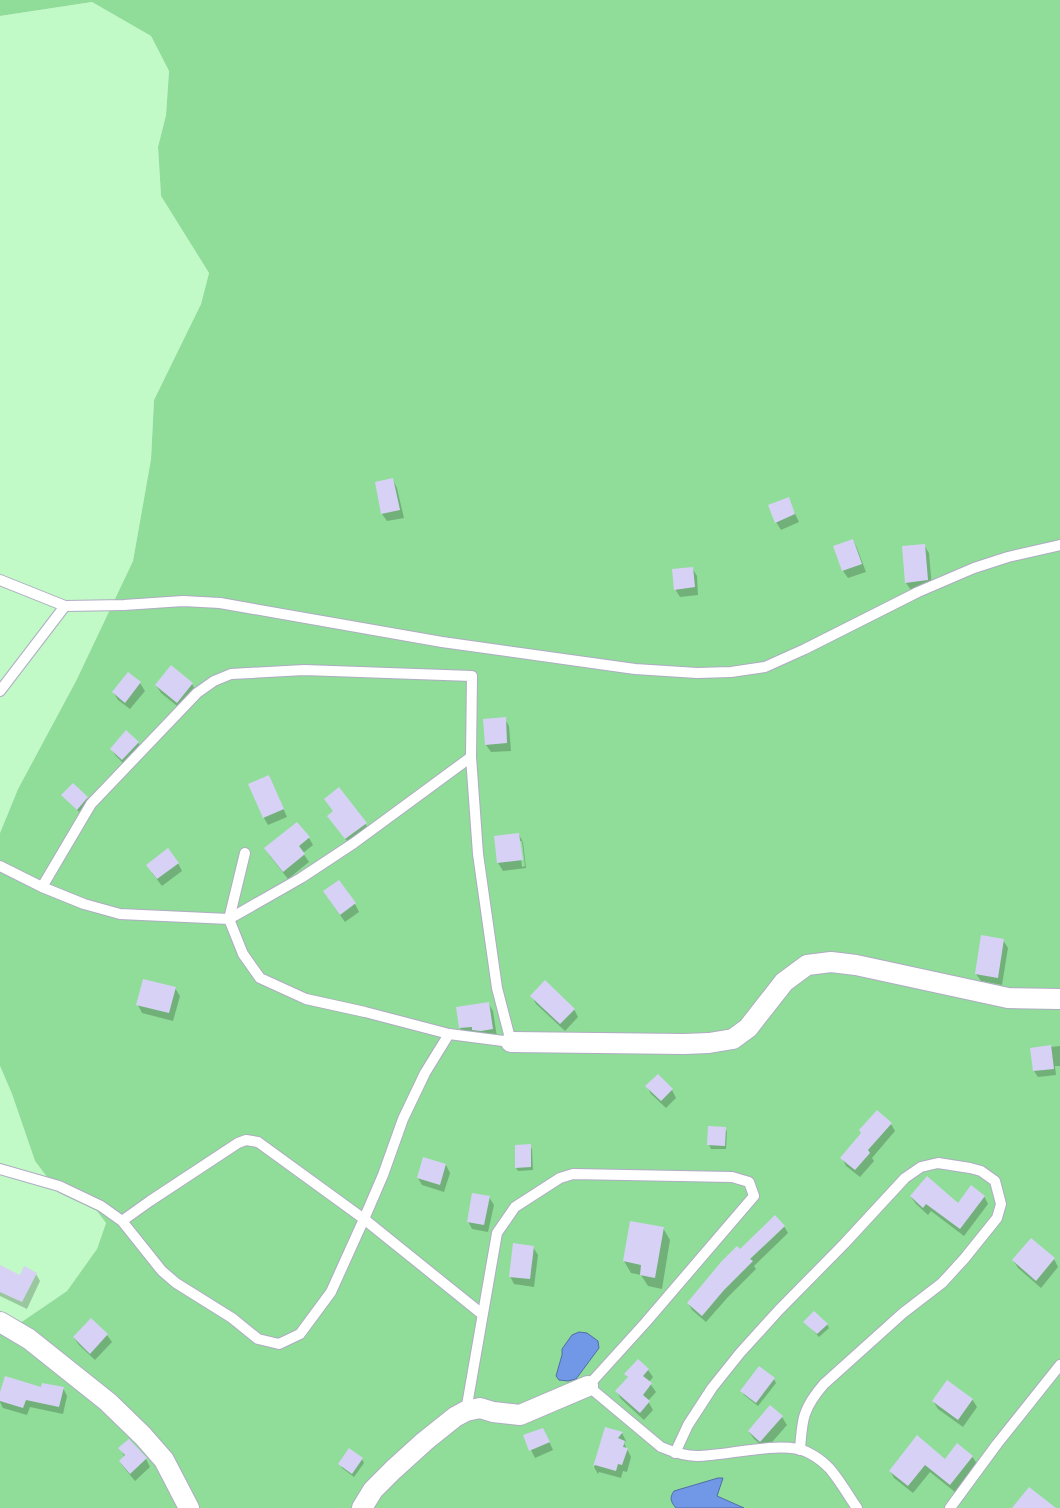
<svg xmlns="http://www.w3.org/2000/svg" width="1060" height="1508" font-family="'PT Sans Narrow',sans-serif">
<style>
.green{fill:#c1fac6}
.forest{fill:#8fdd98}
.water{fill:#7198e6;stroke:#526da6}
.shadow{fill:#0003;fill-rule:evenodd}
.building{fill:#d7d2f5}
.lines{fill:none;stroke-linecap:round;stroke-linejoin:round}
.lane-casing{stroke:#afacc3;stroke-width:12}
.street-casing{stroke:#afacc3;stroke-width:22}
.lane{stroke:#fff;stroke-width:10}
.street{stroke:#fff;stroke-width:20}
</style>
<rect width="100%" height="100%" fill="#faf9fe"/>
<g class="green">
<polygon points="92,2 151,36 169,71 166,115 158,147 161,196 209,273 201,304 154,400 151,459 133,561 76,681 18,789 0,833 0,16"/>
<polygon points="0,1066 12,1094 35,1161 59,1193 97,1211 106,1223 97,1249 67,1291 23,1321 0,1328"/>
</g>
<polygon class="forest" points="0,0 1060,0 1060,1508 0,1508 0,1328 23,1321 67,1291 97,1249 106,1223 97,1211 59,1193 35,1161 12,1094 0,1066 0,833 18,789 76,681 133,561 151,459 154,400 201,304 209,273 161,196 158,147 166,115 169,71 151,36 92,2 0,16"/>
<g class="water">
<polygon points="579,1332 587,1333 598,1341 599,1348 576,1379 568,1381 559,1380 556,1376 562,1355 562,1349 572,1335"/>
<path d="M 718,1478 L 723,1478 L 717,1496 L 744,1508 L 676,1508 C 671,1502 669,1498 674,1491 Z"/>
</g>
<g class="shadow">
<polygon points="393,480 397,488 404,518 387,521 382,514"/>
<polygon points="788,499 799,522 781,530 776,522"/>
<polygon points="853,540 857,548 866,572 848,578 843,571 835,546"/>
<polygon points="924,545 929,553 932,588 911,590 906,583"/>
<polygon points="692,568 697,576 698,595 680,597 675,589"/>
<polygon points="140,683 145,691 130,709 118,700 113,692"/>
<polygon points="192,684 196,691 182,710 161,693 156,685"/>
<polygon points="505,719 509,726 511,751 491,752 486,745"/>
<polygon points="138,742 142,750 127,767 116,756 111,749"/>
<polygon points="269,776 287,817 268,825 264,818"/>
<polygon points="63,795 87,798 89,801 79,812"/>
<polygon points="333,822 365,823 369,830 349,844"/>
<path d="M 519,835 L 523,842 L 526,868 L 503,871 L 498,863 ZM 519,841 L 522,841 L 525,866 L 522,867 Z"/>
<polygon points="309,838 313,845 303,853 309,862 288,879 270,856 266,849"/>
<polygon points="178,863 182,871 162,886 152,873"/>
<polygon points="329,899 355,904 359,912 345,922"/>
<polygon points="1003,940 1008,948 1002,985 981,981 976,974"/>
<polygon points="175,988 180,996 173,1021 142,1013 138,1005"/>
<polygon points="532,996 574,1009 578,1017 565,1031 536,1004"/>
<polygon points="488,1003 493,1011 497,1037 465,1036 460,1028 457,1008"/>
<polygon points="1060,1046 1060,1066 1055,1066 1056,1075 1038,1077 1034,1071 1031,1049"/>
<polygon points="647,1086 672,1090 676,1098 666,1108 651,1094"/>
<polygon points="891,1124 895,1131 872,1158 874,1161 860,1177 846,1166 842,1158"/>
<polygon points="710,1128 725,1128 727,1132 726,1149 711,1149 709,1145"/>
<polygon points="530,1146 532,1149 533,1170 518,1171 516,1168"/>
<polygon points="446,1165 450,1173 444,1192 422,1185 418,1178"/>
<polygon points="984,1196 988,1204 964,1236 931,1211 928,1215 916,1204 911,1197 959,1204"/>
<polygon points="489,1197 494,1205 488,1232 472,1229 468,1221"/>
<polygon points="784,1226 788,1233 754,1266 756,1269 728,1297 706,1322 692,1310 688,1303 740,1250"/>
<polygon points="663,1228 670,1240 662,1289 648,1286 641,1275 631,1273 624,1261"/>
<polygon points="533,1247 538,1255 534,1287 514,1284 510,1276"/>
<polygon points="1054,1259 1058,1267 1041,1288 1018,1268 1013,1260"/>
<polygon points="0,1266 20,1276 36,1274 40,1281 27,1309 0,1296"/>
<polygon points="805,1322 827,1324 829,1328 819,1337"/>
<polygon points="107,1335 112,1342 95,1360 79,1345 74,1338"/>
<polygon points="648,1370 653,1377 649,1382 656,1392 648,1401 653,1410 644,1420 621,1399 617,1392 628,1378 626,1374"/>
<polygon points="774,1379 776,1383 758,1406 744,1395 742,1391"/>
<polygon points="63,1388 67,1396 63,1414 30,1407 27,1415 3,1408 0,1402 0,1396 42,1389"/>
<polygon points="972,1399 977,1407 963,1427 938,1409 933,1401"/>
<polygon points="770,1407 782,1417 787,1425 766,1449 754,1439 749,1432"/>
<polygon points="606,1428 622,1433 626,1441 624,1443 631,1457 627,1472 623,1471 621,1478 599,1472 598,1474 594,1467"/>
<polygon points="547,1437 553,1450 535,1458 531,1450"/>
<polygon points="120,1448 146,1459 150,1467 135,1481 125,1469 120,1462 124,1456"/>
<polygon points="349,1450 362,1459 364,1463 354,1477 342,1468 340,1464"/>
<polygon points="972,1456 977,1464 955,1492 930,1472 913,1493 894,1478 890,1471"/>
</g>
<g class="building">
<polygon points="393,478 400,510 381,514 375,482"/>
<polygon points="789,497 795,514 775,523 768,505"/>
<polygon points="853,539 862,564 842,571 833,546"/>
<polygon points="925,544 928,580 905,583 902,546"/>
<polygon points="693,567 695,587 674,590 672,569"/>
<polygon points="171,665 193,683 177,703 155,685"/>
<polygon points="128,672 141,682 125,703 112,692"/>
<polygon points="506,717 507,743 485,745 483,719"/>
<polygon points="126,730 139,742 122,760 110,749"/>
<polygon points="269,775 284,809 263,818 248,784"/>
<polygon points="73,783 88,797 77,810 61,795"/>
<polygon points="339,787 367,823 345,839 327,816 333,811 324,799"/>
<polygon points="297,822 310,837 299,846 305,854 283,872 264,848"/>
<polygon points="519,833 523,860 497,863 494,836"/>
<polygon points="168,848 179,863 157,879 146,865"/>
<polygon points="339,880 356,903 340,915 323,891"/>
<polygon points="981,935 1004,939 998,978 975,974"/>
<polygon points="143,979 176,987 169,1013 136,1005"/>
<polygon points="545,980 575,1009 560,1024 530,996"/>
<polygon points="489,1002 493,1029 481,1031 472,1030 472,1027 459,1028 456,1007"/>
<polygon points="1051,1045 1054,1069 1033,1071 1030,1048"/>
<polygon points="658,1074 673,1089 661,1101 645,1086"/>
<polygon points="877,1110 892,1123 868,1150 870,1153 855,1170 840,1158 861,1133 859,1130"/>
<polygon points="708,1126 726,1127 725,1146 707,1145"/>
<polygon points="531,1144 531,1167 515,1168 515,1145"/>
<polygon points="423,1157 446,1164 440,1185 417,1178"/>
<polygon points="927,1176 958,1203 971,1185 985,1196 960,1229 926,1204 923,1208 910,1196"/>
<polygon points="472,1193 490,1196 484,1225 467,1222"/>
<polygon points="775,1215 785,1226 750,1259 753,1261 724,1290 702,1316 687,1303 721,1262 737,1246 740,1249"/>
<polygon points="630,1221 664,1227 655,1278 640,1275 641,1265 623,1261"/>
<polygon points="1031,1238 1055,1258 1036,1281 1012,1260"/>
<polygon points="513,1243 534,1246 530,1279 509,1277"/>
<polygon points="0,1265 20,1275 24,1266 37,1273 22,1302 0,1292"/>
<polygon points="814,1311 828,1324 817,1334 803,1322"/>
<polygon points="91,1318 108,1334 90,1354 73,1337"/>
<polygon points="638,1359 649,1369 643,1376 652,1383 643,1395 650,1401 640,1413 615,1391 628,1377 624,1374"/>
<polygon points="759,1366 775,1378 756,1403 740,1391"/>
<polygon points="5,1376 41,1387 42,1383 64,1387 59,1407 26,1400 23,1408 0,1401 0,1392"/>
<polygon points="947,1380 973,1399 958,1420 932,1401"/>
<polygon points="770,1405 783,1416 760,1442 748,1431"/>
<polygon points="605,1427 623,1432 618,1438 625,1441 623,1447 628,1448 622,1465 618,1464 616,1471 595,1465 593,1467"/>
<polygon points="543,1428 550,1442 529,1451 523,1435"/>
<polygon points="917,1435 945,1459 957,1443 973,1456 950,1485 925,1465 908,1486 889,1471"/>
<polygon points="129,1439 147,1458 130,1474 119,1461 125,1455 118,1448"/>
<polygon points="349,1448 363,1458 352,1474 338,1464"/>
<polygon points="1029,1487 1056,1508 1012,1508"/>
</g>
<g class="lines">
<g class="lane-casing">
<g id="lane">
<polyline points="0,580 65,606 124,605 183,601 220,603 442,642 635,669 697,673 731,672 765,667 805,649 918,592 974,568 1008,557 1060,545"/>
<polyline points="0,691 65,606"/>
<polyline points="0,866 42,887 84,904 120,914 229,919 243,954 260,978 306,999 365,1012 449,1034 511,1042 497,988 478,854 471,757 472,676 304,670 231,674 214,681 197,693 91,804 42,887"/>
<polyline points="229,919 301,878 354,843 471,757"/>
<polyline points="229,919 245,853"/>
<polyline points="449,1034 425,1073 403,1119 383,1175 364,1219 482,1314"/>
<polyline points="0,1169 59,1186 101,1206 122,1221 162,1271 176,1283 232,1318 258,1339 279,1344 300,1334 331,1292 364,1219 258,1142 246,1140 238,1143 150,1201 122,1221"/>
<path d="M 466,1411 L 497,1233 L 515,1207 L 560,1178 L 573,1174 L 732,1177 L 749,1182 L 754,1196 L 646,1322 L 588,1386 L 661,1447 C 673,1452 684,1456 697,1456 C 726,1456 783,1440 807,1452 C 813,1455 821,1460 826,1465 C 835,1472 849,1497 857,1508"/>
<path d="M 675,1453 L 688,1425 L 712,1388 L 740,1353 L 779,1310 L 844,1244 L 905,1178 L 921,1167 L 938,1163 L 970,1168 L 981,1171 L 995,1181 L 1001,1204 L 997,1218 L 964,1259 L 942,1283 L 903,1313 L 824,1384 C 803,1408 802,1419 800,1450"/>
<polyline points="950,1508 997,1444 1060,1365"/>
</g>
</g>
<g class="street-casing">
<g id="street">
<polyline points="511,1042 684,1044 709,1043 733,1039 748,1028 784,982 807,965 831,962 856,965 1008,998 1060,999"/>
<polyline points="0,1322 29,1339 108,1402 143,1436 164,1460 189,1508"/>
<polyline points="362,1508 373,1490 393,1470 425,1441 455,1417 466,1411 480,1408 493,1412 520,1415 588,1386"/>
</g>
</g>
<use href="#lane" class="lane"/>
<use href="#street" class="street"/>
</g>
</svg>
